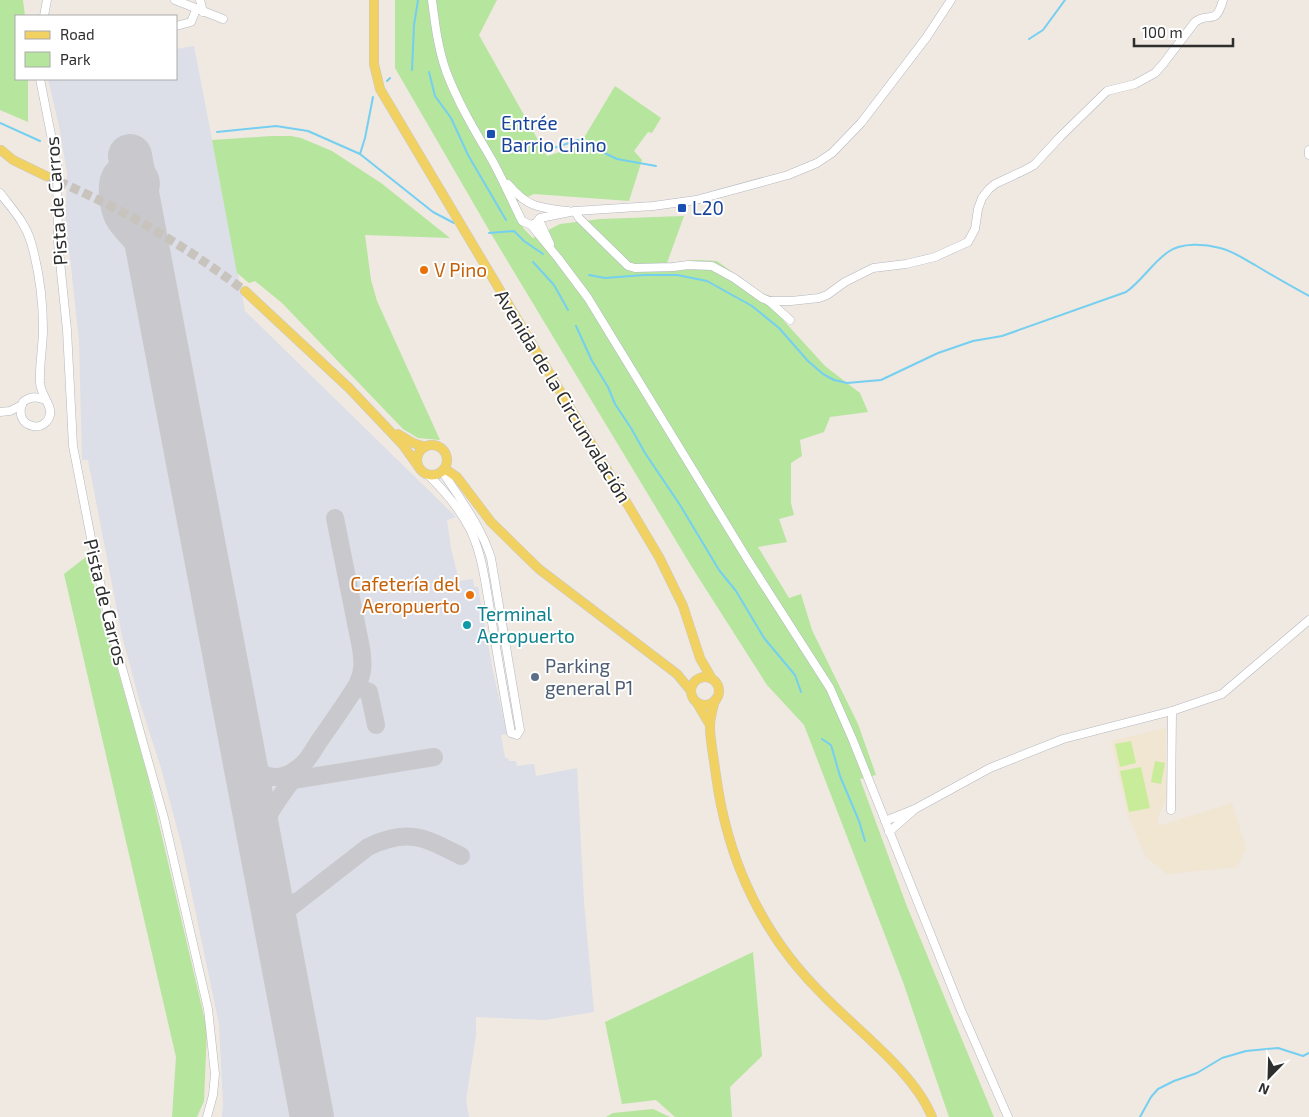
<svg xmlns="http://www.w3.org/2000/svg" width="1309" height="1117" font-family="'Exo 2',sans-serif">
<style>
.education{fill:#f0e6d1}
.airport{fill:#dcdee8}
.green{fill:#b6e59e}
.pitch{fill:#c9ec9a}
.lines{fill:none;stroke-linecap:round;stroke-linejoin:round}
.stream{stroke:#75cff0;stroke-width:2}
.taxiway{stroke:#c9c8cc;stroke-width:18}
.runway{stroke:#c9c8cc;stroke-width:44}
.major-tunnel{stroke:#c8c4bd;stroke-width:9;stroke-dasharray:9 4.5;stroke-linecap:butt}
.minor-casing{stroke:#b4b7c1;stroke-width:9}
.major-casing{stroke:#c9c9c9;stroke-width:10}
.minor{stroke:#fff;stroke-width:8}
.major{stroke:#f2d163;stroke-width:9}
.transit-dot{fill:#1a4fb4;stroke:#fff;stroke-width:2}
.food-dot{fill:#e8710a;stroke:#fff;stroke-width:2}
.culture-dot{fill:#0f9aa8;stroke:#fff;stroke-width:2}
.service-dot{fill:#5c6f8a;stroke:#fff;stroke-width:2}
.labels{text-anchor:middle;stroke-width:4;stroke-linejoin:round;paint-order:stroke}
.transit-label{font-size:19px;fill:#164399;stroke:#fff;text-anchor:start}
.street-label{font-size:19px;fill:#2e2e2e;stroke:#fff}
.food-label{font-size:19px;fill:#c56008;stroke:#fff;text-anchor:start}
.culture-label{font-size:19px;fill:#0d838f;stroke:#fff;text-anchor:start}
.service-label{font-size:19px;fill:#4e5e75;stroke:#fff;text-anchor:start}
</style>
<rect width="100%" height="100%" fill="#efe9e1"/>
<polygon class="education" points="1166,728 1167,796 1158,818 1158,826 1232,803 1246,848 1237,867 1167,874 1146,857 1128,816 1111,741"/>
<polygon class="airport" points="194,46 245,311 456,517 447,520 451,548 459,581 473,579 474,587 478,587 492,667 507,734 501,735 505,758 508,758 509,761 516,761 517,766 534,764 536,776 577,768 584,902 594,1012 545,1020 476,1017 476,1035 466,1100 469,1117 222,1117 223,1104 219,1024 182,847 161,768 140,703 122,636 88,460 82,460 79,341 70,257 65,237 67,173 59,126 48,79 176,79 176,49"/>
<g class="green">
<polygon points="0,0 23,0 25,16 16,16 16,79 28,79 28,122 0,110"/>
<polygon points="395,0 497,0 479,35 547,156 579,146 615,86 661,118 652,133 648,132 634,151 642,160 629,201 534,194 510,205 524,229 533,238 560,224 600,219 684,216 667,263 697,260 717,261 761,293 780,299 784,321 825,366 860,393 868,412 830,417 824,432 800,440 802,456 791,463 791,503 794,515 779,519 787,542 758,547 789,598 801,594 812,630 858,724 876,775 860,779 906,904 994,1117 949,1117 903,982 804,725 767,685 693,569 493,237 395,68"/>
<polygon points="271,136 291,136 301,138 332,151 381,183 450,238 365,235 371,280 377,301 440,440 418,438 403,429 282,303 255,281 249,283 237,273 212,140"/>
<polygon points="86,557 148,777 207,1029 204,1101 197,1117 172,1117 176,1057 64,574"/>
<polygon points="753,952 762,1056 730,1087 732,1117 675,1117 656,1100 622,1104 605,1022"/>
<polygon points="653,1109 670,1117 606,1117 613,1113"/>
</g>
<g class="pitch">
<polygon points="1131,741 1136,763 1120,767 1115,744"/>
<polygon points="1155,761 1165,763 1161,784 1151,782"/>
<polygon points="1141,767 1150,808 1129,812 1120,771"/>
</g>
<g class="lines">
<g class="stream">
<polyline points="1029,39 1043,30 1065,0"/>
<polyline points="412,70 414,25 418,0"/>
<polyline points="429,72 435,96 451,118 468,155 506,220"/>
<polyline points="387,81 390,78"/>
<polyline points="0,123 40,141"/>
<polyline points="217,132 276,126 308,131 360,154 433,212 454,223"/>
<polyline points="554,148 578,140 586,141 594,148 617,159 656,166"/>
<polyline points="360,154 365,138 373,97"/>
<polyline points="489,233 514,231 524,241 543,254"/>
<polyline points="533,262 554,285 568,310"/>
<path d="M 589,275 L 605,278 L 644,275 L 677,275 L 707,281 L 752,306 L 779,328 L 808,361 L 823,374 L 834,380 L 847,383 L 881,380 L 938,353 L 973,341 L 1002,336 L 1126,292 C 1142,281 1152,263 1168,252 C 1182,242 1205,244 1220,248 C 1233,251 1244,259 1255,265 C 1273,276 1291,286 1309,296"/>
<polyline points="576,326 592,361 608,387 615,404 631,428 645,453 680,505 719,570 736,591 764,638 795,675 801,692"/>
<polyline points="822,739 831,745 840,776 859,821 865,841"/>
<polyline points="1140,1117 1151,1097 1158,1089 1174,1081 1197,1073 1222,1058 1246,1051 1278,1048 1303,1056 1309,1053"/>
</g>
<g class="taxiway">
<path d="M 140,213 C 142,198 157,189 148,174 C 145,169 141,166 136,164 C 129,162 120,164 115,169 C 103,179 108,211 116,223 C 125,236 137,246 146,258 C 150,265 152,275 154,284"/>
<polyline points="354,691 360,688 369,692 376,725"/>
<path d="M 243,750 C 256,780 280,786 304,763 C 311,756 316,745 322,737 C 334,720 346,703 357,685 C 364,672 363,662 361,648 L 335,518"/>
<polyline points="293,780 434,757"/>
<path d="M 260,843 C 263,815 283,794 298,772"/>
<path d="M 269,891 C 276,901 285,905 296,902"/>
<path d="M 279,940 C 278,928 279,919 287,910 L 368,847 C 407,828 424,837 461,856"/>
</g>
<polyline class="runway" points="130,156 312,1117"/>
<path class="major-tunnel" d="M 46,176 C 120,207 181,243 245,291"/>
<g class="minor-casing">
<g id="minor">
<polyline points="175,0 223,19"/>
<polyline points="200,0 203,12"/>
<path d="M 432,0 C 435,24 438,48 446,71 C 458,103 475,131 492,160 C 503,180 512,201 522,221 L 531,225 L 536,223 L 540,218 L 575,211 L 653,206 L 696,200 L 788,175 L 817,163 L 832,153 L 861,123 L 926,38 L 951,0"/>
<polyline points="44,16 47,0"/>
<polyline points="176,26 191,22 196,10"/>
<polyline points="40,79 57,165 58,242 67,330 73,446 98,574 114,639 164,818 208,1009 215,1074 213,1095 207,1117"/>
<polyline points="1309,150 1309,155"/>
<path d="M 508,184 C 527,207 539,208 568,211"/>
<path d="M 0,193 C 12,209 25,222 31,242 C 39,270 43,300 43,329 C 43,347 39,365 40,383 C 41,395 52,405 50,415 C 48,423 40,428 33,426 C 21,424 18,412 23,402 C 30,396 37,396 45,400"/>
<polyline points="575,211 579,218 628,266 635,268 673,267 688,265 712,266 734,278 762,298 769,301 790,320"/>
<polyline points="539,220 550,244"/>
<polyline points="531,225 558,258 588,298 748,560 830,688 852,738 961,1010 1008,1117"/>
<path d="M 769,301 L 791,301 L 819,298 L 827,295 L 845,282 L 873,268 L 906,264 L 935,257 L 968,242 L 975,229 L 978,209 L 982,198 L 989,189 L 995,184 L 1025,170 L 1034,165 L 1060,137 L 1107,91 L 1135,84 L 1155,73 L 1163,64 L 1195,22 C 1210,10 1215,28 1223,0"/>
<polyline points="0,412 10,411 22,405"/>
<path d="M 427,474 C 445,491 460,509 471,531 C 483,557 486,588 491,616 C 497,655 504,694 511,733 L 517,735 L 520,730 L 491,558 C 481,526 460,499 442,471"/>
<polyline points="915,809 990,768 1063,739 1172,711 1222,694 1309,620"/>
<polyline points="1171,810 1172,711"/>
<polyline points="885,821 915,809 889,832"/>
</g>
</g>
<g class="major-casing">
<g id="major">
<polyline points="374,0 374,64 380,89 659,557 683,606 700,658 712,679"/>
<polyline points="1,150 13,160 46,176"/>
<polyline points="245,291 349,388 403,445 418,466"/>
<polyline points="398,434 413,443 425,447"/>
<circle cx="432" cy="460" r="15"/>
<polyline points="445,469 457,477 491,522 539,569 677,674 691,691"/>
<circle cx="705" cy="691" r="14"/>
<path d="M 715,700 C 713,708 710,717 710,726 C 710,733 711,741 712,748 C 715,767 717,786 721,805 C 736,878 770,943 824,996 C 858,1031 914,1072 932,1117"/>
<polyline points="697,703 710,725"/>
</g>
</g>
<use href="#minor" class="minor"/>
<use href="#major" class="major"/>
</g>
<g class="transit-dot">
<rect x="486" y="129" width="10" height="10" rx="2.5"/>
<rect x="677" y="203" width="10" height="10" rx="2.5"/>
</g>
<g class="food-dot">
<circle cx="424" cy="270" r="5"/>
<circle cx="470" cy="595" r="5"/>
</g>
<circle class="culture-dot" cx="467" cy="625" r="5"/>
<circle class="service-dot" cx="535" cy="677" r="5"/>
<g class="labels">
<g class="transit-label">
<text x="501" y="130">Entrée<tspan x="501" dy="22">Barrio Chino</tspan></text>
<text x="692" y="215">L20</text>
</g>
<g class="street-label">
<text transform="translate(56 201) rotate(-94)" y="7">Pista de Carros</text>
<text transform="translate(563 396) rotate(59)" y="7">Avenida de la Circunvalación</text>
<text transform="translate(106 602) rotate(76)" y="7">Pista de Carros</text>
</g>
<g class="food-label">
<text x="434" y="277">V Pino</text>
<text x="460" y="591" text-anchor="end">Cafetería del<tspan x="460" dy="22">Aeropuerto</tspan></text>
</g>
<g class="culture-label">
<text x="477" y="621">Terminal<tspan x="477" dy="22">Aeropuerto</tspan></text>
</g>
<g class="service-label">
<text x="545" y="673">Parking<tspan x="545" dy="22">general P1</tspan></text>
</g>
</g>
<rect x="15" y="15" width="162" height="65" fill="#ffffff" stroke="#ababab"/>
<rect x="25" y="31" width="25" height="8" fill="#f2d163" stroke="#ababab"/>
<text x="60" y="40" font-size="15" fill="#2e2e2e">Road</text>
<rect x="25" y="52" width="25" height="15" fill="#b6e59e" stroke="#ababab"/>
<text x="60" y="65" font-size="15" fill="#2e2e2e">Park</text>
<g transform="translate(1269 1077) rotate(203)" stroke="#ffffff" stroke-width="4" paint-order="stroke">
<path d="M0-4L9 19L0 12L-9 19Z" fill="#2e2e2e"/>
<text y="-8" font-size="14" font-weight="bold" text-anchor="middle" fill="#2e2e2e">N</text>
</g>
<path d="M1134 38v8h99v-8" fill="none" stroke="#2e2e2e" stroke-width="2.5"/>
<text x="1142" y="38" font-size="15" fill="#2e2e2e" stroke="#ffffff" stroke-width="4" paint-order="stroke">100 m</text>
</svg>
